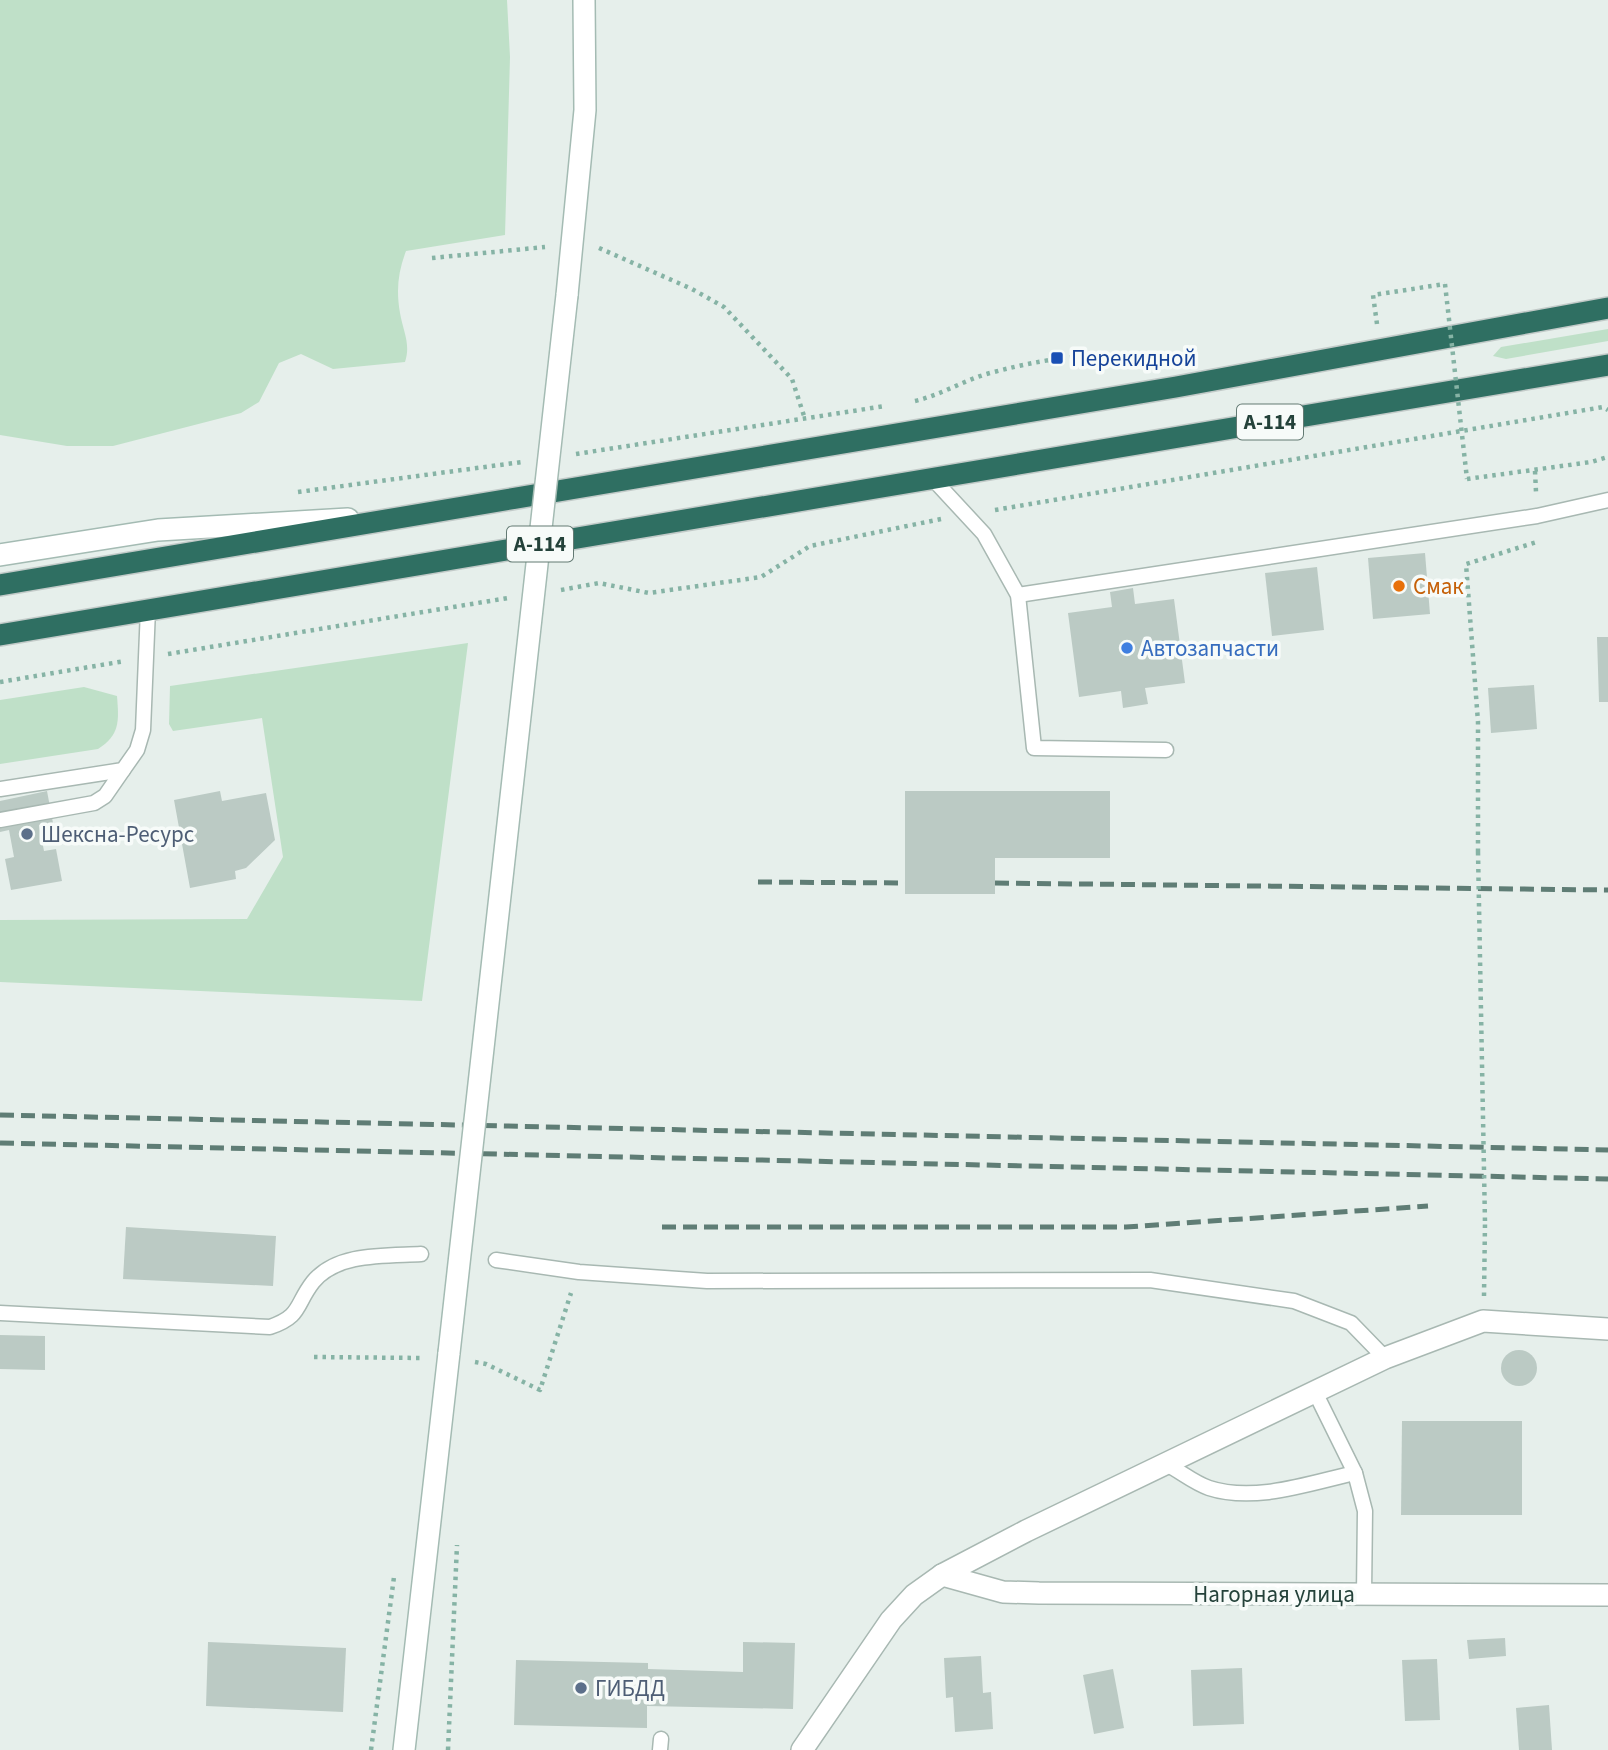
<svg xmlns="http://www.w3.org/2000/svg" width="1608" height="1750" font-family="'Source Sans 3',sans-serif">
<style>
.green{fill:#bfe0c8}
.building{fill:#bbcac4}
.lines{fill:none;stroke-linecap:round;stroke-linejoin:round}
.lane-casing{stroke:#a8b8b2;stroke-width:17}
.street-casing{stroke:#a8b8b2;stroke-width:24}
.secondary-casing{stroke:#a4bbb3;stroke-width:24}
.highway-casing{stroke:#c2cac8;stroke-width:24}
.path{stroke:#86b3a5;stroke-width:4.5;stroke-dasharray:3.5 5;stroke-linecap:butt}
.lane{stroke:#fff;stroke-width:14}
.street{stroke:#fff;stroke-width:21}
.secondary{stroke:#fff;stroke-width:21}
.highway{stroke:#2f6f62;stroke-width:21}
.rail{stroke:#5f7d75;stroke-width:5;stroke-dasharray:14 7;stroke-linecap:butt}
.secondary-bridge-casing{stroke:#a4bbb3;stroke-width:24;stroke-linecap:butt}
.path-bridge{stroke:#86b3a5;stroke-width:4.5;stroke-dasharray:3.5 5;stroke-linecap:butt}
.secondary-bridge{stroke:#fff;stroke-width:21}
.transit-dot{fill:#1a4fb4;stroke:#f7fbf9;stroke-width:2.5}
.food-dot{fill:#e8710a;stroke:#f7fbf9;stroke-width:2.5}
.shop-dot{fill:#3f7fe0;stroke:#f7fbf9;stroke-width:2.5}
.service-dot{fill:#5c6f8a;stroke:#f7fbf9;stroke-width:2.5}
.labels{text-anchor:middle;stroke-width:7;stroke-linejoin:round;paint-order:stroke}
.shield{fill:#f7fbf9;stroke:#637a73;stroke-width:2}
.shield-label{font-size:21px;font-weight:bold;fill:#24423a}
.transit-label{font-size:23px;fill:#164399;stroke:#f7fbf9;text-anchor:start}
.food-label{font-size:23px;fill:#c56008;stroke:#f7fbf9;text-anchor:start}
.shop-label{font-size:23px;fill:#366cbe;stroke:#f7fbf9;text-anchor:start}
.service-label{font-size:23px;fill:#4e5e75;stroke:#f7fbf9;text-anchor:start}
.street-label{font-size:23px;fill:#24423a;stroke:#f7fbf9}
</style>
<rect width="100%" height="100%" fill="#e6efeb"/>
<g class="green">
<path d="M 0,0 L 507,0 L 510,57 L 505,235 L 406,251 C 398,272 396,290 400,313 C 403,331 411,344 405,362 L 333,369 L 301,354 L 279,363 L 259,402 L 241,413 L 113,446 L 67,446 L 0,435 Z"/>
<polygon points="1608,329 1608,341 1506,359 1493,356 1501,347"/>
<polygon points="468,643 422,1001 0,982 0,920 247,919 283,857 262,718 173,731 169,724 170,686"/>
<path d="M 84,687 L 117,696 C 119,721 120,735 98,749 L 0,764 L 0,700 Z"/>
</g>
<g class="building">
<polygon points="1425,553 1430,614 1373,619 1368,558"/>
<polygon points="1317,567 1324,630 1272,636 1265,573"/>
<polygon points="1133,588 1135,604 1174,599 1185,683 1145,688 1148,704 1123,708 1121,691 1079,697 1068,613 1112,607 1110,592"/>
<polygon points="1597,637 1608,637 1608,702 1599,702"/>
<polygon points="1534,685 1537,729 1491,733 1488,688"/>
<polygon points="47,791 53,823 39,825 44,851 56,849 62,881 11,890 5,859 14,857 9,830 0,832 0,801"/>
<polygon points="220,791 222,801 266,793 275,840 246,868 235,871 236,879 190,888 174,800"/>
<polygon points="905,791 1110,791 1110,858 995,858 995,894 905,894"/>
<polygon points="126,1227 276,1236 273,1286 123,1279"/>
<polygon points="0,1335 45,1336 45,1370 0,1369"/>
<circle cx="1519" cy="1368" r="18"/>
<polygon points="1402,1421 1522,1421 1522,1515 1401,1515"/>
<polygon points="1505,1638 1506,1656 1469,1659 1467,1640"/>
<polygon points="208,1642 346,1648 343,1712 206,1706"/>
<polygon points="743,1642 795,1643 793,1709 647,1706 647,1728 514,1725 516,1660 648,1663 648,1669 743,1672"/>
<polygon points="981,1656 983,1693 991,1692 993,1729 955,1732 953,1697 946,1698 944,1658"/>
<polygon points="1437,1659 1440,1720 1405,1721 1402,1660"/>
<polygon points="1242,1668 1244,1724 1193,1726 1191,1670"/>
<polygon points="1113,1669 1124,1728 1094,1734 1083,1675"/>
<polygon points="1549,1705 1552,1750 1519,1750 1516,1708"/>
</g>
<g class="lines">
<g class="lane-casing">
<g id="lane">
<polyline points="933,479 984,534 1018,595 1034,748 1166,750"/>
<polyline points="1018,595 1537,516 1608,500"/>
<polyline points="0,789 123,770 137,750 143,730 148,609"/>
<polyline points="0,820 94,803 105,796 123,770"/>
<polyline points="496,1260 579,1272 707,1281 1150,1280 1294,1301 1351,1323 1385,1358"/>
<path d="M 0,1313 L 270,1327 C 302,1316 295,1305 313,1282 C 337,1252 388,1256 421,1254"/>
<polyline points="1315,1392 1355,1473"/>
<path d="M 1166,1464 C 1180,1471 1194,1483 1209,1488 C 1255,1503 1310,1483 1355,1473 L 1365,1511 L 1364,1594"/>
<polyline points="660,1750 661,1739"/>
</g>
</g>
<g class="street-casing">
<g id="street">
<polyline points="942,1575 1003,1592 1039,1593 1608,1595"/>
<polyline points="802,1750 891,1620 914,1595 942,1575 1026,1531 1385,1358 1483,1321 1608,1329"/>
</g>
</g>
<g class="secondary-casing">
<g id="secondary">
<polyline points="567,295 585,110 584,0"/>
<polyline points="0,555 158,530 348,519"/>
<polyline points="404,1750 449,1353"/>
</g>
</g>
<g class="highway-casing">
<g id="highway">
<polyline points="0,585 1176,387 1608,308"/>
<polyline points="0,635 1608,365"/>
</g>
</g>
<g class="path">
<polyline points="599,248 692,289 724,307 792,379 805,419"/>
<polyline points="432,258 545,247"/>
<polyline points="1377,324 1373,295 1445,284"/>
<path d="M 915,401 C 941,395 964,380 990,373 C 1058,355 1105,351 1175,358"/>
<polyline points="576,454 885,406"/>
<polyline points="1535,471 1536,492"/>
<polyline points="1467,479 1591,462 1608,457"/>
<polyline points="298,492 522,462"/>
<polyline points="995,510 1603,407 1608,410"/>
<polyline points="561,590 599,583 649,593 761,577 810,546 941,519"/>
<polyline points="168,654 508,598"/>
<polyline points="0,682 125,661"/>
<polyline points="1478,852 1478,722 1466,564 1537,542"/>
<polyline points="1484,1296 1485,1223"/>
<polyline points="314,1357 422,1358"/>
<polyline points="475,1362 486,1364 540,1390 571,1293"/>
<polyline points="371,1750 394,1577"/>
<polyline points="448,1750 457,1545"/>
</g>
<use href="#lane" class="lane"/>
<use href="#street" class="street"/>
<use href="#secondary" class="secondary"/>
<use href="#highway" class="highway"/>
<g class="rail">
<polyline points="758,882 905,883"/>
<polyline points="995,883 1608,890"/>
<polyline points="0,1115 1608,1150"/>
<polyline points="0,1143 1608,1179"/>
<polyline points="662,1227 1126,1227 1428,1206"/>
</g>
<g class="secondary-bridge-casing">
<polyline id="secondary-bridge" points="449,1353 567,295"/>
</g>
<g class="path-bridge">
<polyline points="1445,284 1467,479"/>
<polyline points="1478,852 1485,1223"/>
</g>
<use href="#secondary-bridge" class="secondary-bridge"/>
</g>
<rect class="transit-dot" x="1050" y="351" width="14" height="14" rx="3.5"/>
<circle class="food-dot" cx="1399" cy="586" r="7"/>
<circle class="shop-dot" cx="1127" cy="648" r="7"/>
<g class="service-dot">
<circle cx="27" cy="834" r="7"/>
<circle cx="581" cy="1688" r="7"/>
</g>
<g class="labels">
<g class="shield">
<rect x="1237" y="404.5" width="66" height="35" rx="5"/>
<rect x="507" y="526.5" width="66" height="35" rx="5"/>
</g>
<g class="shield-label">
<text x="1270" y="429">А-114</text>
<text x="540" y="551">А-114</text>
</g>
<g class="transit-label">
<text x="1071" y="366">Перекидной</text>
</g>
<g class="food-label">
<text x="1413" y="594">Смак</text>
</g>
<g class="shop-label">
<text x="1141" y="656">Автозапчасти</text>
</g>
<g class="service-label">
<text x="41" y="842">Шексна-Ресурс</text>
<text x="595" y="1696">ГИБДД</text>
</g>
<g class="street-label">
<text x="1274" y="1602">Нагорная улица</text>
</g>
</g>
</svg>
